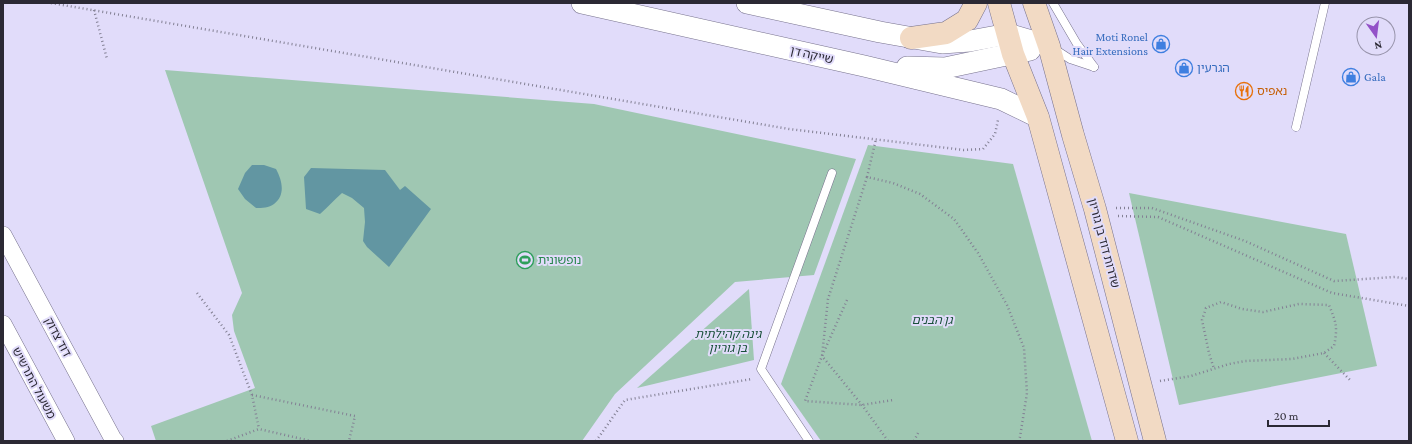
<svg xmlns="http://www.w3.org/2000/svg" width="1412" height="444" font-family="'Crimson Pro','Noto Sans Hebrew',serif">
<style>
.green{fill:#9fc7b2}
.water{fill:#6296a2}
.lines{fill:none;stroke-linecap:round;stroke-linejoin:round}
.service-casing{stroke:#77728d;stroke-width:9}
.minor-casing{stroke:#77728d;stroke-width:18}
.tertiary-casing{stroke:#77728d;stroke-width:22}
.secondary-casing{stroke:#77728d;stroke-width:23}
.path{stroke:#838094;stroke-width:2.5;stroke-dasharray:1 3;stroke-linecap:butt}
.service{stroke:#fff;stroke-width:8}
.minor{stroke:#fff;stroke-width:17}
.tertiary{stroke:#fff;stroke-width:21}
.secondary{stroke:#f2dac4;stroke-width:22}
.labels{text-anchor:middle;stroke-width:4;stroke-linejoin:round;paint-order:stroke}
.shop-label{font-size:12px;fill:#366cbe;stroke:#e1dcfa;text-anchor:start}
.street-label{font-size:12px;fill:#2b2934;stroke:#e1dcfa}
.food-label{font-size:12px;fill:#c56008;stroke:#e1dcfa;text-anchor:start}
.leisure-label{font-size:12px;fill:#27864d;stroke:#e1dcfa;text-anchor:start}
.park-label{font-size:12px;font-style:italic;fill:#19503a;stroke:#e1dcfa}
</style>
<rect width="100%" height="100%" fill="#e1dcfa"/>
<g class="green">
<polygon points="165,70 594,104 856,159 814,275 735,282 615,394 582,441 156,441 151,426 255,388 234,331 232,315 242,293"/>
<polygon points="868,145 1013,164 1092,441 821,441 781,384"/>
<polygon points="1129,193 1346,234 1377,366 1179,405"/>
<polygon points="749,289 754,360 637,388"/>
</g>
<g class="water">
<path d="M 252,165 L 264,165 L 276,169 C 282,180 286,195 274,204 C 269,208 262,208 256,208 L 245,199 L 238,189 L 245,173 Z"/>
<path d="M 311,168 L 385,170 L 400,190 L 405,186 L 431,209 L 389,267 L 367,247 L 363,241 L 365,222 L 364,208 L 352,198 L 342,193 C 334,200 328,207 320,214 L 306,209 L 304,177 Z"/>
</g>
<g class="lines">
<g class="service-casing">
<g id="service">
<polyline points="1053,3 1077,44 1094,67"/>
<polyline points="1053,48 1070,59 1094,67"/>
<polyline points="1296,127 1325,3"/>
<polyline points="809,441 761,369 832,173"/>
</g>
</g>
<g class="minor-casing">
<g id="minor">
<polyline points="3,235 113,439 115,441"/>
<polyline points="3,324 66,441"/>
</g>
</g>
<g class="tertiary-casing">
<g id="tertiary">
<polyline points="582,3 864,66 1001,99 1038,117"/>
<polyline points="747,3 880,32 942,43 970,41 1008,34 1049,46"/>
<polyline points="907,67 945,68 1030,50"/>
</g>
</g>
<g class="secondary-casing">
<g id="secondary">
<polyline points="999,3 1013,54 1038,117 1127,441"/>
<polyline points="1034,3 1049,46 1073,135 1095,209 1155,441"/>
<polyline points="911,38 946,33 967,20 976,3"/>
</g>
</g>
<g class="path">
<polyline points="51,3 789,129 964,150 983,149 995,134 998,120"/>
<polyline points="94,10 107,59"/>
<polyline points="867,177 876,139"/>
<polyline points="1116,208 1152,208 1245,241 1334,281 1395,277 1409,279"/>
<polyline points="1118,216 1158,217 1332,293 1409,306"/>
<polyline points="197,293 229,335 252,395 259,429"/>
<polyline points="847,300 822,356 805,401 862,405 893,400"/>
<polyline points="1324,353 1350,380"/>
<path d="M 1160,381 L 1191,376 L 1229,364 L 1245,361 L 1292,359 L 1324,353 L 1334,346 C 1338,327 1336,322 1329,305 L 1299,304 L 1263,312 L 1242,309 L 1221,302 L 1206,308 L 1202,320 L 1209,353 L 1214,369"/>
<polyline points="252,395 355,416 349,441"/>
<polyline points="227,441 259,429 311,441"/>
<polyline points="596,441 625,400 752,379"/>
<polyline points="888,441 862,405 822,356 828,299 867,177 893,183 920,194 954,219 978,253 1007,305 1024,348 1027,393 1020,437 1018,441"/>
<polyline points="914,441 918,433"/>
</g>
<use href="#service" class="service"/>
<use href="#minor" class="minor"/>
<use href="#tertiary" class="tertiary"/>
<use href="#secondary" class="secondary"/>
</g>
<defs>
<g id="shop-ring" transform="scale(0.9)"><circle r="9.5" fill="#e1dcfa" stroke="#3f7fe0" stroke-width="1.5"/><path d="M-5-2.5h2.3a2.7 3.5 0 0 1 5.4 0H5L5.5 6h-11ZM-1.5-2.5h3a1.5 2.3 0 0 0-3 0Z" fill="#3f7fe0"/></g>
<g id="restaurant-ring" transform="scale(0.9)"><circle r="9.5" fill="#e1dcfa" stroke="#e8710a" stroke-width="1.5"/><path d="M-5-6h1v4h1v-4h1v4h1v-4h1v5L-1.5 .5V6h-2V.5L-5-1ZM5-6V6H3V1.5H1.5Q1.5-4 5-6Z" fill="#e8710a"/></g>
<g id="stadium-ring" transform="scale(0.9)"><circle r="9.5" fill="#e1dcfa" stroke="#2e9e5b" stroke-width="1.5"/><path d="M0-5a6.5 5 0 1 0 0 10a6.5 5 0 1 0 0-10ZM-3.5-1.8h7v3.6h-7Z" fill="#2e9e5b"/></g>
</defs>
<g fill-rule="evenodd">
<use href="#shop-ring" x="1161" y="44"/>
<use href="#shop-ring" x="1184" y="68"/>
<use href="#shop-ring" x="1351" y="77"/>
<use href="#restaurant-ring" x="1244" y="91"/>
<use href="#stadium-ring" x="525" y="260"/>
</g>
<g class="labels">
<g class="shop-label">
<text x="1148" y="41" text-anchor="end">Moti Ronel<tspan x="1148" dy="14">Hair Extensions</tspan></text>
<text x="1197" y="72">הגרעין</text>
<text x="1364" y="81">Gala</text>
</g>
<g class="street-label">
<text transform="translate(812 55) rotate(13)" y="4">שייקה דן</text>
<text transform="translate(1104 243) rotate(75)" y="4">שדרות דוד בן גוריון</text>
<text transform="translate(58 337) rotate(62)" y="4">דוד צדוק</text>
<text transform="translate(34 383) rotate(62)" y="4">משעול התרשיש</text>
</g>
<g class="food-label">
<text x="1257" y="95">נאפיס</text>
</g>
<g class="leisure-label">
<text x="538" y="264">נופשונית</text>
</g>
<g class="park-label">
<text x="932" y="324">גן הבנים</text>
<text x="728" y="338">גינה קהילתית<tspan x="728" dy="14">בן גוריון</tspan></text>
</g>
</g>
<rect width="1412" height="444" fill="none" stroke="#2b2934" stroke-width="8"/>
<g transform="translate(1376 36) rotate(166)"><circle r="19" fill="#e1dcfa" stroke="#9894ab"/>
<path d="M0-3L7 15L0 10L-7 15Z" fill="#9352c8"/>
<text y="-6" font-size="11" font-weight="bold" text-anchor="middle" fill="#2b2934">N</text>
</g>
<path d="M1268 420v6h61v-6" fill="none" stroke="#2b2934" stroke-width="2"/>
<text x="1274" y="420" font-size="12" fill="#2b2934" stroke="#e1dcfa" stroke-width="3" paint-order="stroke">20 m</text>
</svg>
